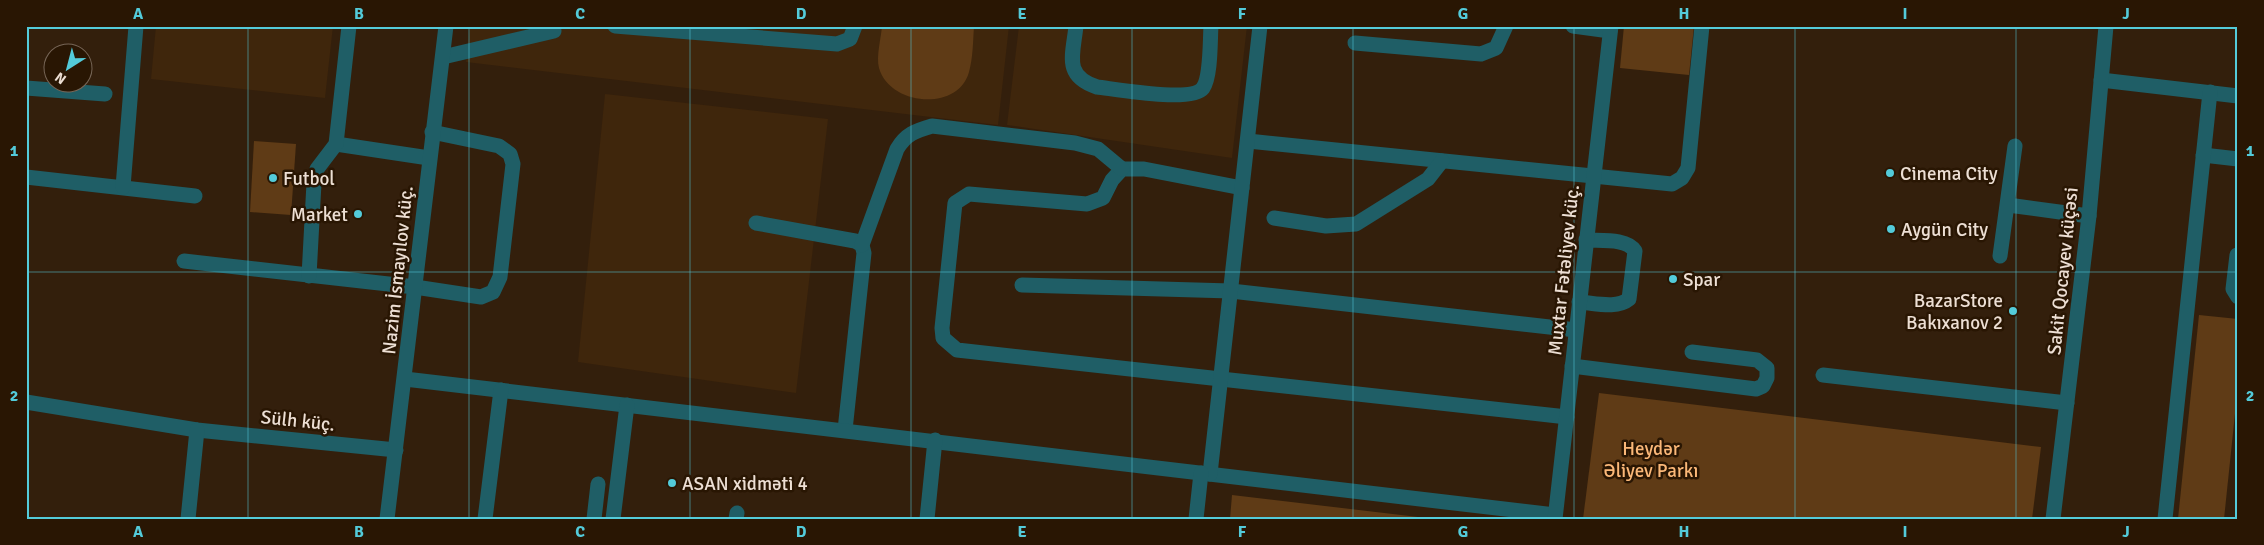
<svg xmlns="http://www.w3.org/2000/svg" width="2264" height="545" font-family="Signika,sans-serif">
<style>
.built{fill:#3f260c}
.green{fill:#5f3b16}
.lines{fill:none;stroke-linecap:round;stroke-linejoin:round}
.minor{stroke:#1f5e66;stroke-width:15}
.grid{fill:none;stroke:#53cbda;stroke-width:1;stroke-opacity:0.55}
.poi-dot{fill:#53cbda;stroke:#291603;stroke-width:2}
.labels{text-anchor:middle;stroke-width:5;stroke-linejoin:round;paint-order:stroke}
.poi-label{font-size:19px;fill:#eddfd4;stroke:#291603;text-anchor:start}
.street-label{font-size:19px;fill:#eddfd4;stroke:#291603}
.park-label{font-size:19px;fill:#fbb878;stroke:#291603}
.neatline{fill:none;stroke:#53cbda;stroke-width:2}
.grid-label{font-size:16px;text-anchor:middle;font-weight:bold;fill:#53cbda}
</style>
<rect width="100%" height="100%" fill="#331f0c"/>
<g class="built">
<polygon points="156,26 333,26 325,98 151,79"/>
<polygon points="470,26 1009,26 998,125 466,62"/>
<polygon points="1019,26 1247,26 1232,158 1007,125"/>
<polygon points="605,94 828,119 796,393 578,362"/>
</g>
<g class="green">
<path d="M 882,26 L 974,26 C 973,41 973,58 969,72 C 958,112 890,106 879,68 C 876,56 881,39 882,26 Z"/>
<polygon points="1624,26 1694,26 1689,75 1620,68"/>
<polygon points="254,141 296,144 291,215 250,212"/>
<polygon points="2199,315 2238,319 2238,385 2224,519 2178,519"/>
<polygon points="1599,393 2041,447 2032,519 1583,519"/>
<polygon points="1232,495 1435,519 1230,519"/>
</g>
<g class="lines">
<g class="minor">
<polyline points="615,26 837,44 850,39 855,26"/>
<path d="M 1076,26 C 1073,55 1063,76 1097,87 C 1115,89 1192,103 1203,88 C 1211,77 1210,40 1211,26"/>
<polyline points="1573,26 1610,31"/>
<polyline points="1355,43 1481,54 1496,48 1506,26"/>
<polyline points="443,57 554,31"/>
<polyline points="2101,80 2238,96"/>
<polyline points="26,88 105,94"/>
<polyline points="1248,141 1672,184 1682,178 1688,168 1702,26"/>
<polyline points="336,144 429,158"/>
<polyline points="2203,155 2238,159"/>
<polyline points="26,177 195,196"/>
<polyline points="123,187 136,26"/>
<polyline points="1242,188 1144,169 1122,169 1112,180 1103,198 1087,204 969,194 955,203 942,328 943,338 957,350 1567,417"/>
<polyline points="2008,205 2089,216"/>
<polyline points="1274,218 1326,226 1356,224 1428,179 1442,161"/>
<polyline points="756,223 855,241 862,245 864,253 845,430"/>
<path d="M 862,245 L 897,149 C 906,134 915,131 932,126 L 1075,143 L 1098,149 L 1122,169"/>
<polyline points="2237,255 2233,289 2238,297"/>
<polyline points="2000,256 2015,146"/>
<polyline points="184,261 415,287 481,297 493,292 500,277 513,164 510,154 499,146 432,132"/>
<polyline points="309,276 314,183 317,169 336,144 349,26"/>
<polyline points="1022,285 1231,291 1576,330"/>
<path d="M 1579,302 C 1595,303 1617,309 1629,299 L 1635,251 C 1627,238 1601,241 1586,240"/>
<polyline points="1572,366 1756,389 1763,386 1767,378 1767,368 1757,360 1692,352"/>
<polyline points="1823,375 2067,403"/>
<polyline points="405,379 1555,515"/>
<polyline points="26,402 197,430 396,450"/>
<polyline points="1210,474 1260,26"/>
<polyline points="188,519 197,430"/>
<polyline points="387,519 446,26"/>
<polyline points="485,519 501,390"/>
<polyline points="594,519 598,484"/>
<polyline points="613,519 627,405"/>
<polyline points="736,519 737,513"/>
<polyline points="927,519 935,440"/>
<polyline points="1196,519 1201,473"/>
<polyline points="1555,519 1611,26"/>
<polyline points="2053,519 2089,216 2106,26"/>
<polyline points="2165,519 2210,92"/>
</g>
</g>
<path class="grid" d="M 248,26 L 248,519M 469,26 L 469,519M 690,26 L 690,519M 911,26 L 911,519M 1132,26 L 1132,519M 1353,26 L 1353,519M 1574,26 L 1574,519M 1795,26 L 1795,519M 2016,26 L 2016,519M 26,272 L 2238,272"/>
<g class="poi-dot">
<circle cx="1890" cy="173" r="5"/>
<circle cx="273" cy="178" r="5"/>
<circle cx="358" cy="214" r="5"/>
<circle cx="1891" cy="229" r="5"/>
<circle cx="1673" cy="279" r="5"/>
<circle cx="2013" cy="311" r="5"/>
<circle cx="672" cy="483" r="5"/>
</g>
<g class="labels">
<g class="poi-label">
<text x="1900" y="180">Cinema City</text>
<text x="283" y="185">Futbol</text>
<text x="348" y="221" text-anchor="end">Market</text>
<text x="1901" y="236">Aygün City</text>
<text x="1683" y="286">Spar</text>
<text x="2003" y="307" text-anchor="end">BazarStore<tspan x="2003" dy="22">Bakıxanov 2</tspan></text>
<text x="682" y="490">ASAN xidməti 4</text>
</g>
<g class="street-label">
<text transform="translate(397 270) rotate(-84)" y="7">Nazim İsmayılov küç.</text>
<text transform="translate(1563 270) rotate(-84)" y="7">Muxtar Fətəliyev küç.</text>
<text transform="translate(2062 271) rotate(-84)" y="7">Sakit Qocayev küçəsi</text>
<text transform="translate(298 420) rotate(6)" y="7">Sülh küç.</text>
</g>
<g class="park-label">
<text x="1651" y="455">Heydər<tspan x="1651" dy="22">Əliyev Parkı</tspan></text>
</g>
</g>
<rect width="2264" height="545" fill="none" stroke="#291603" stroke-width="55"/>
<g transform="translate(68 68) rotate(216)"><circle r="24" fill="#291603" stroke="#776657"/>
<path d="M0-4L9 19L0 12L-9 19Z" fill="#53cbda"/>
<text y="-8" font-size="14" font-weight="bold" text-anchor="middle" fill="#eddfd4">N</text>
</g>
<rect x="28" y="28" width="2208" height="490" class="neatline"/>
<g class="grid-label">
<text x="138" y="19">A</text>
<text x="359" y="19">B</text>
<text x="580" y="19">C</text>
<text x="801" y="19">D</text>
<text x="1022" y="19">E</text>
<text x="1242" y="19">F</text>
<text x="1463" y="19">G</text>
<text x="1684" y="19">H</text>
<text x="1905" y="19">I</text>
<text x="2126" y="19">J</text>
<text x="14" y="156">1</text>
<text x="2250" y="156">1</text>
<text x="14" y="401">2</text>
<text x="2250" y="401">2</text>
<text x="138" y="537">A</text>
<text x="359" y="537">B</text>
<text x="580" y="537">C</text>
<text x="801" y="537">D</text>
<text x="1022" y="537">E</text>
<text x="1242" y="537">F</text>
<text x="1463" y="537">G</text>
<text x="1684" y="537">H</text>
<text x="1905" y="537">I</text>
<text x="2126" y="537">J</text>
</g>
</svg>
